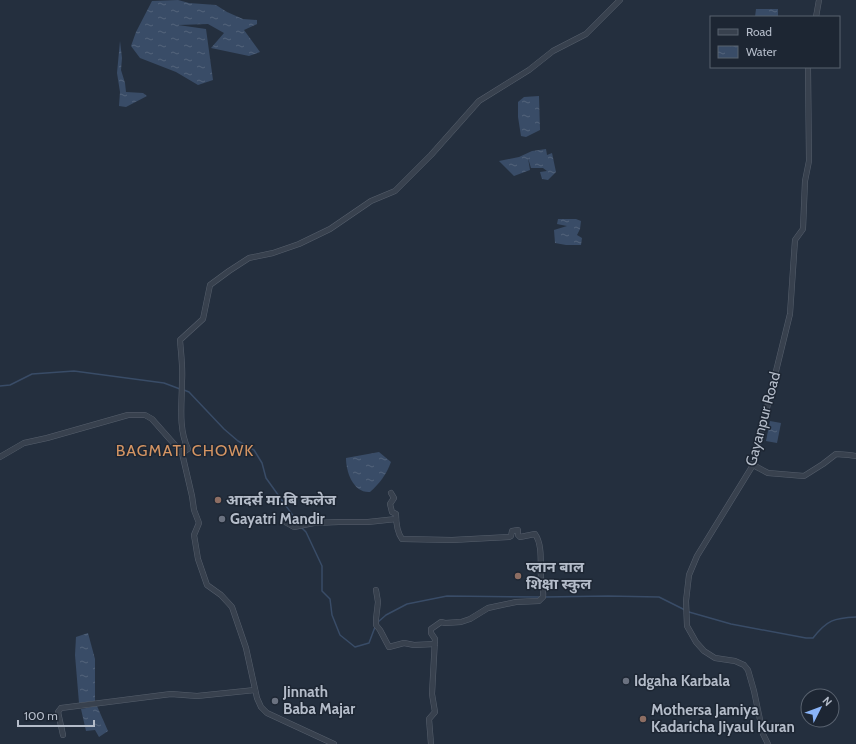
<svg xmlns="http://www.w3.org/2000/svg" width="856" height="744" font-family="Cabin,'Noto Sans Devanagari',sans-serif">
<style>
.water{fill:url(#water-ripples)}
.lines{fill:none;stroke-linecap:round;stroke-linejoin:round}
.stream{stroke:#394c67;stroke-width:1.5}
.minor-casing{stroke:#565f6c;stroke-width:6}
.minor{stroke:#38414e;stroke-width:5}
.education-dot{fill:#8d6e63;stroke:#1d2633;stroke-width:1.5}
.worship-dot{fill:#6b7280;stroke:#1d2633;stroke-width:1.5}
.labels{text-anchor:middle;stroke-width:3;stroke-linejoin:round;paint-order:stroke}
.street-label{font-size:15px;fill:#b4bcc9;stroke:#1d2633}
.poi-label{font-size:15px;font-weight:bold;fill:#b4bcc9;stroke:#1d2633;text-anchor:start}
.neighbourhood-label{font-size:16px;letter-spacing:1px;fill:#d59563;stroke:#1d2633}
</style>
<defs>
<pattern id="water-ripples" width="26" height="14" patternUnits="userSpaceOnUse"><rect width="26" height="14" fill="#394c67"/><path d="M2 4q2-2 4 0t4 0M15 11q2-2 4 0t4 0" fill="none" stroke="#53647b"/></pattern>
</defs>
<rect width="100%" height="100%" fill="#242f3e"/>
<g class="water">
<polygon points="178,0 189,3 216,5 227,12 243,19 257,20 257,24 244,30 260,52 249,56 211,48 224,33 208,24 178,25 206,29 213,80 198,85 176,72 140,58 131,46 136,32 152,1"/>
<polygon points="756,9 778,9 778,17 755,17"/>
<polygon points="120,41 122,58 121,70 125,83 126,92 143,93 147,96 126,107 119,106 120,92 117,73"/>
<polygon points="539,96 540,130 526,137 521,136 518,117 518,102 524,97"/>
<polygon points="546,149 547,155 552,153 556,172 548,180 542,179 540,172 547,171 543,168 531,168 528,158 530,170 514,176 499,161 519,157 532,151"/>
<polygon points="558,219 576,219 581,221 580,229 577,235 582,238 581,245 566,245 555,243 554,230 567,226 557,224"/>
<polygon points="770,421 781,423 777,443 766,441"/>
<path d="M 379,452 L 391,462 C 386,475 380,483 370,492 C 353,493 346,472 346,458 Z"/>
<polygon points="88,633 95,659 95,701 79,703 75,655 76,637"/>
<polygon points="97,706 108,731 99,737 95,730 86,731 81,709"/>
</g>
<g class="lines">
<g class="stream">
<polyline points="0,386 10,385 32,374 74,371 164,383 180,389"/>
<polyline points="184,390 189,392 224,429 238,441 254,450 262,463 266,478 299,524"/>
<polyline points="301,527 306,532 322,566 322,591 330,599 332,615 340,635 355,647 369,643 375,627"/>
<polyline points="544,597 608,596 659,597 685,610"/>
<path d="M 689,612 L 731,624 L 806,638 L 813,638 C 827,620 834,618 856,617"/>
<polyline points="378,622 386,615 407,604 447,596 540,597"/>
</g>
<g class="minor-casing">
<g id="minor">
<polyline points="816,17 819,0"/>
<path d="M 182,453 L 188,449 C 178,428 182,403 182,381 C 183,367 181,354 180,340 L 203,319 L 210,285 L 229,271 L 249,258 L 273,253 L 299,244 L 330,229 L 371,201 L 395,191 L 431,155 L 479,101 L 529,70 L 553,51 L 586,34 L 620,0"/>
<polyline points="0,457 24,443 47,438 128,415 145,415 152,419 182,453 192,496 194,510 199,523 194,535 198,559 207,585 221,595 232,607 246,648 257,698 261,707 267,713 334,744"/>
<polyline points="753,465 768,473 804,476 823,464 836,454 849,455 856,456"/>
<path d="M 391,493 L 394,498 L 390,504 L 392,512 L 396,514 C 396,523 397,532 402,539 L 452,540 L 509,537 L 511,536 L 512,531 L 518,530 L 518,535 L 520,537 L 535,534 C 543,545 540,565 541,578 C 542,585 544,591 543,597 L 539,601 L 516,602 L 488,608 L 470,619 L 461,622 L 445,623 L 441,622 L 431,629 L 431,633 L 435,639 L 432,694 L 435,712 L 429,719 L 431,744"/>
<polyline points="285,522 294,527 314,523 339,522 368,522 396,519"/>
<polyline points="376,590 378,602 376,619 376,625 380,630 389,647 404,643 414,645 435,644"/>
<polyline points="63,735 58,712 61,708 171,694 197,696 255,690"/>
<polyline points="768,744 763,734 754,691 748,670 744,665 735,661 715,658 704,651 696,642 687,626 686,601 689,575 697,556 753,465 790,314 795,240 803,229 805,181 809,161 808,67"/>
</g>
</g>
<use href="#minor" class="minor"/>
</g>
<g class="education-dot">
<circle cx="218" cy="500" r="4"/>
<circle cx="518" cy="576" r="4"/>
<circle cx="643" cy="719" r="4"/>
</g>
<g class="worship-dot">
<circle cx="222" cy="519" r="4"/>
<circle cx="626" cy="681" r="4"/>
<circle cx="275" cy="701" r="4"/>
</g>
<g class="labels">
<g class="street-label">
<text transform="translate(763 419) rotate(-75)" y="5">Gayanpur Road</text>
</g>
<g class="poi-label">
<text x="226" y="505">आदर्स मा.बि कलेज</text>
<text x="230" y="524">Gayatri Mandir</text>
<text x="526" y="572">प्लान बाल<tspan x="526" dy="17">शिक्षा स्कुल</tspan></text>
<text x="634" y="686">Idgaha Karbala</text>
<text x="283" y="697">Jinnath<tspan x="283" dy="17">Baba Majar</tspan></text>
<text x="651" y="715">Mothersa Jamiya<tspan x="651" dy="17">Kadaricha Jiyaul Kuran</tspan></text>
</g>
<g class="neighbourhood-label">
<text x="185" y="456">BAGMATI CHOWK</text>
</g>
</g>
<rect x="710" y="16" width="130" height="52" fill="#1d2633" stroke="#59626f"/>
<rect x="718" y="29" width="20" height="6" fill="#38414e" stroke="#59626f"/>
<text x="746" y="36" font-size="12" fill="#b4bcc9">Road</text>
<rect x="718" y="46" width="20" height="12" fill="url(#water-ripples)" stroke="#59626f"/>
<text x="746" y="56" font-size="12" fill="#b4bcc9">Water</text>
<g transform="translate(820 708) rotate(48)"><circle r="19" fill="#1d2633" stroke="#59626f"/>
<path d="M0-3L7 15L0 10L-7 15Z" fill="#8ab4f8"/>
<text y="-6" font-size="11" font-weight="bold" text-anchor="middle" fill="#b4bcc9">N</text>
</g>
<path d="M18 720v6h76v-6" fill="none" stroke="#b4bcc9" stroke-width="2"/>
<text x="24" y="720" font-size="12" fill="#b4bcc9" stroke="#1d2633" stroke-width="3" paint-order="stroke">100 m</text>
</svg>
